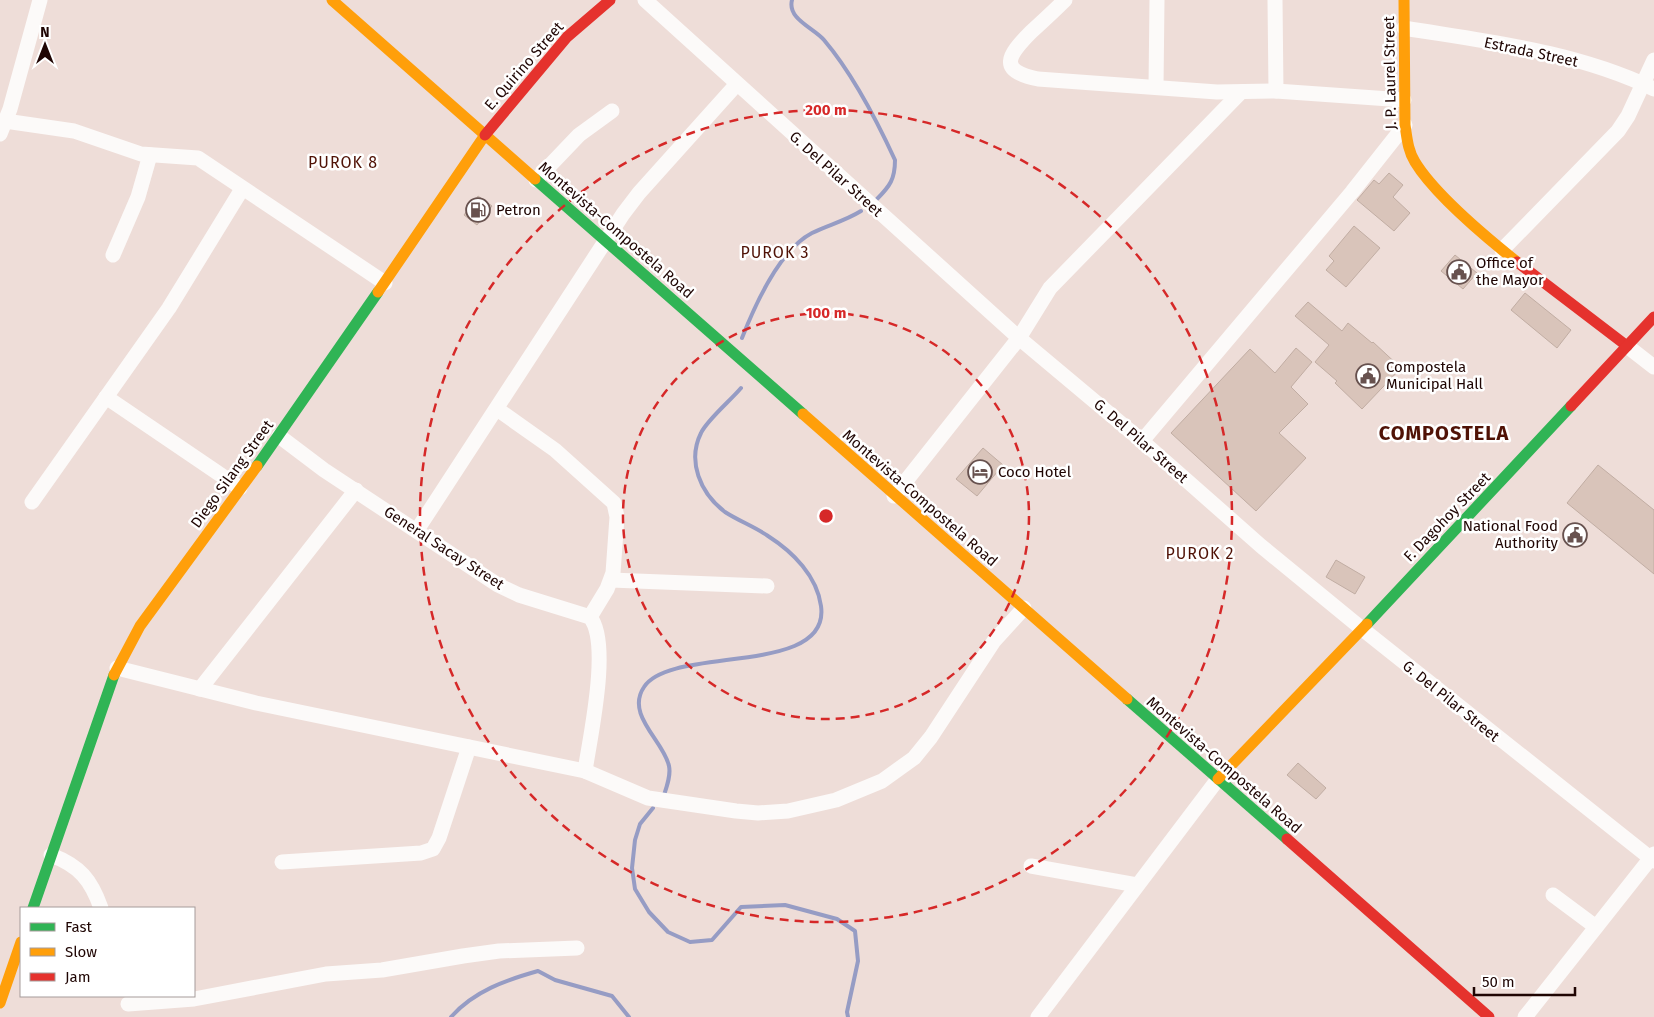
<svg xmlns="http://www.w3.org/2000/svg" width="1654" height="1017" font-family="'Fira Sans',sans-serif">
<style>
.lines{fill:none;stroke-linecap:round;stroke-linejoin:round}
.stream{stroke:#969cc4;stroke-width:4}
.building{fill:#d9c4ba;stroke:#c1ada3}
.street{stroke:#fcfaf9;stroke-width:15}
.fast{stroke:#30b455;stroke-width:11}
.slow{stroke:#ff9f0a;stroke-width:11}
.jam{stroke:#e5322d;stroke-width:11}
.ring{fill:none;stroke:#d62828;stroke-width:2.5;stroke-dasharray:9 6}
.labels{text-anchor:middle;stroke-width:5;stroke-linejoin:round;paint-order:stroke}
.street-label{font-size:15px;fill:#1f0503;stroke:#fff}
.poi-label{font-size:15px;fill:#1f0503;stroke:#fff;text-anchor:start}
.neighbourhood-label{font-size:16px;letter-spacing:1px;fill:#501206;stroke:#fff}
.district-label{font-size:20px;font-weight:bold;letter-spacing:1px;fill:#501206;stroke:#fff}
.centre{fill:#d62828;stroke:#fff;stroke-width:2.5}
.ring-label{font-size:15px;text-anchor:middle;font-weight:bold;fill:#d62828;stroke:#fff;stroke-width:5;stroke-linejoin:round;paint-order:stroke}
</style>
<rect width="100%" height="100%" fill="#eeddd8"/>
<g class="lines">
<g class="stream">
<path d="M 792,0 C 787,19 814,28 824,40 C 852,73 877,121 895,160 C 895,179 890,186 877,199"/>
<path d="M 742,338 C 755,305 779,250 812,233 C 828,225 845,221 861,211"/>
<path d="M 664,795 C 667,786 671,775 669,766 C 664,741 625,715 644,687 C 671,645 831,677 821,606 C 817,576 793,552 768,536 C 755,527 739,521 725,512 C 700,493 687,461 701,433 C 707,420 731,400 741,388"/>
<polyline points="653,808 640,824 635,840 632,868 635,889 649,912 668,932 690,942 712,940 741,907 785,905 837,919 855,931 858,961 847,1012 848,1017"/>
<path d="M 451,1017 C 474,991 506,980 538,971 L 555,980 L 612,996 L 629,1017"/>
</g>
</g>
<g class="building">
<polygon points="1389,173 1403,185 1393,197 1410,213 1394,231 1357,200 1374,180 1379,184"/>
<polygon points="478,196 492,206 477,225 464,215"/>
<polygon points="1354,226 1380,248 1346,287 1326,270 1334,261 1329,256"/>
<polygon points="1455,255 1477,273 1463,289 1441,271"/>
<polygon points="1525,293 1571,330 1557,348 1511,310"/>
<polygon points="1308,302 1342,331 1348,323 1372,343 1373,342 1401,368 1362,409 1335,383 1337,381 1315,362 1329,345 1295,316"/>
<polygon points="1296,348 1312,362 1291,387 1308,404 1279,433 1306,458 1256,511 1171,433 1250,349 1275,373"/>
<polygon points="983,448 1003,465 977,496 956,479"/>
<polygon points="1598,465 1654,510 1654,574 1567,503"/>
<polygon points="1336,560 1365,577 1355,594 1326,577"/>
<polygon points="1298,763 1326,788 1316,799 1287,775"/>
</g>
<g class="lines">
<g class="street">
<polyline points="645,0 1019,338 1142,441 1261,546 1361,628 1654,861"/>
<path d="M 1065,0 C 1054,11 1042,22 1031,32 C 1008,55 997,71 1038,79 L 1217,92 L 1276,91 L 1404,100"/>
<polyline points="1275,0 1276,91"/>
<path d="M 1404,28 C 1489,42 1575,51 1654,89"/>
<polyline points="1156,87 1157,0"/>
<polyline points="5,121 74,131 141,154 198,158 385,283"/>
<polyline points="0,134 10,109 40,0"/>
<polyline points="536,180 579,135 612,111"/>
<polyline points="1502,250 1618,131 1628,116 1654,60"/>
<polyline points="113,255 138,197 150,155"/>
<polyline points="1627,346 1654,367"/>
<polyline points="106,397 240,488"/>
<polyline points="497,409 555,450 614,503 617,517 613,573 607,589 590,617"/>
<path d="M 279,436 L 324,470 L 498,585 L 519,595 L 590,617 C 611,643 590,737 585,771"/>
<polyline points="1142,441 1352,192 1405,125"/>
<polyline points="894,496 1019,338 1050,288 1241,92"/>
<polyline points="32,502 169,308 242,189"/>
<polyline points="417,530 623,214 639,193 736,85"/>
<polyline points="611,580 767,586"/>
<polyline points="117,668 256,703 585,771 648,798 736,811 758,813 788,811 836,800 882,781 914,758 931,737 994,641 1024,608"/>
<polyline points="200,689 356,490"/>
<path d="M 51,855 C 80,866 91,880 101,908"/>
<polyline points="282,862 421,853 433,849 439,838 469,747"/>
<polyline points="1031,866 1137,885"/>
<polyline points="1553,895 1596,927"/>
<polyline points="128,1004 194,999 326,974 382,970 463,956 499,951 577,948"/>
<polyline points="1038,1017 1218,779"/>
<polyline points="1525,1017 1654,854"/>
</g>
<g class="fast">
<polyline points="535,179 803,414"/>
<polyline points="257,466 378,292"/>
<polyline points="1367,624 1571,406"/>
<polyline points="1127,699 1287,839"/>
<polyline points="33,908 114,675"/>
</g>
<g class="slow">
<polyline points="332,0 535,179"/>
<path d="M 1404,0 L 1405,125 C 1407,138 1408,151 1415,162 C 1435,195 1487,238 1517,262"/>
<polyline points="378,292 485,135"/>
<polyline points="803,414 1127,699"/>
<polyline points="114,675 140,626 257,466"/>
<polyline points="1218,779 1367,624"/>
<polyline points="0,1003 21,942"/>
</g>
<g class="jam">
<polyline points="485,135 567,37 610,0"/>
<polyline points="1517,262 1627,346"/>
<polyline points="1571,406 1654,317"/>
<polyline points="1287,839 1489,1017"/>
</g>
</g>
<g class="ring">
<circle cx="826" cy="516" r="203"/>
<circle cx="826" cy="516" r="406"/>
</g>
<defs>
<g id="fuel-ring" transform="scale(1.25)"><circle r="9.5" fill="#fff" stroke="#67514e" stroke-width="1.5"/><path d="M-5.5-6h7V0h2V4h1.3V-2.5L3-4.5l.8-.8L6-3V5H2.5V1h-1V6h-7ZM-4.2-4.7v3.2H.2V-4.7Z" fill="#67514e"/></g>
<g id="civic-ring" transform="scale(1.25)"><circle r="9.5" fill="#fff" stroke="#67514e" stroke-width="1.5"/><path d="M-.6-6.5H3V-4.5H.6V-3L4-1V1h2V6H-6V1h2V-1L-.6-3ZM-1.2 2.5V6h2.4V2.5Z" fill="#67514e"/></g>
<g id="hotel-ring" transform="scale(1.25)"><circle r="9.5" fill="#fff" stroke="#67514e" stroke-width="1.5"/><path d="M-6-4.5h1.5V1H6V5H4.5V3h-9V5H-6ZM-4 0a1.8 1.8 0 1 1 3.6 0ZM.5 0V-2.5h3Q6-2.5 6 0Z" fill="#67514e"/></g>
</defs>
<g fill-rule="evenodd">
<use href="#fuel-ring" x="478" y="210"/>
<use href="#civic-ring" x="1459" y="272"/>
<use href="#civic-ring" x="1368" y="376"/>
<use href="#hotel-ring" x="980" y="472"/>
<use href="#civic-ring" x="1575" y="535"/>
</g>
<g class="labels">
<g class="street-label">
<text transform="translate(1531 52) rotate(12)" y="5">Estrada Street</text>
<text transform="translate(524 66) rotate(-49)" y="5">E. Quirino Street</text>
<text transform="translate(1390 73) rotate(-91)" y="5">J. P. Laurel Street</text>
<text transform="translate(836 174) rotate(42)" y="5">G. Del Pilar Street</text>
<text transform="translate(616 230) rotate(41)" y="5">Montevista-Compostela Road</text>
<text transform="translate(1141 441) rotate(41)" y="5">G. Del Pilar Street</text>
<text transform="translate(232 474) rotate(-54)" y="5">Diego Silang Street</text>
<text transform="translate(920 498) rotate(41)" y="5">Montevista-Compostela Road</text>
<text transform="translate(1447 517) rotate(-46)" y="5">F. Dagohoy Street</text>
<text transform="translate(444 548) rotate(33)" y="5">General Sacay Street</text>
<text transform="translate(1451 701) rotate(39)" y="5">G. Del Pilar Street</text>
<text transform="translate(1224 765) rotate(41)" y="5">Montevista-Compostela Road</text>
</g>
<g class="poi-label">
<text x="496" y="215">Petron</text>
<text x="1476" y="268">Office of<tspan x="1476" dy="17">the Mayor</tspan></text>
<text x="1386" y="372">Compostela<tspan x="1386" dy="17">Municipal Hall</tspan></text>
<text x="998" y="477">Coco Hotel</text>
<text x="1558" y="531" text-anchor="end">National Food<tspan x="1558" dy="17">Authority</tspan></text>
</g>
<g class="neighbourhood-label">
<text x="343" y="168">PUROK 8</text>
<text x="775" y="258">PUROK 3</text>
<text x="1200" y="559">PUROK 2</text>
</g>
<g class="district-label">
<text x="1444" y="440">COMPOSTELA</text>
</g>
</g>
<circle cx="826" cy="516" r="8" class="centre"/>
<g class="ring-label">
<text x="826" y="115">200 m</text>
<text x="826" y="318">100 m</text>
</g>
<rect x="20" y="907" width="175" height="90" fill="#ffffff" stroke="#a59b9a"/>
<rect x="30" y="923" width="25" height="8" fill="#30b455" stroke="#a59b9a"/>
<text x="65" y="932" font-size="15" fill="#1f0503">Fast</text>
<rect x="30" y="948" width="25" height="8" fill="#ff9f0a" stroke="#a59b9a"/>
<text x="65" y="957" font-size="15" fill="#1f0503">Slow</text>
<rect x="30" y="973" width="25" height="8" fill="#e5322d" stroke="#a59b9a"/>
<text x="65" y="982" font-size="15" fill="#1f0503">Jam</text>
<g transform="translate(45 45)" stroke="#ffffff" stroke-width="4" paint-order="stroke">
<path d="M0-4L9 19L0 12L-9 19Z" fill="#1f0503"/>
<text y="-8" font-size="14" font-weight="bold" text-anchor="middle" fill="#1f0503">N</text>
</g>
<path d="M1474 987v8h101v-8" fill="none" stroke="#1f0503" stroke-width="2.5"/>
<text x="1482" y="987" font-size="15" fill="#1f0503" stroke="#ffffff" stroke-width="4" paint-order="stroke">50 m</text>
</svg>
